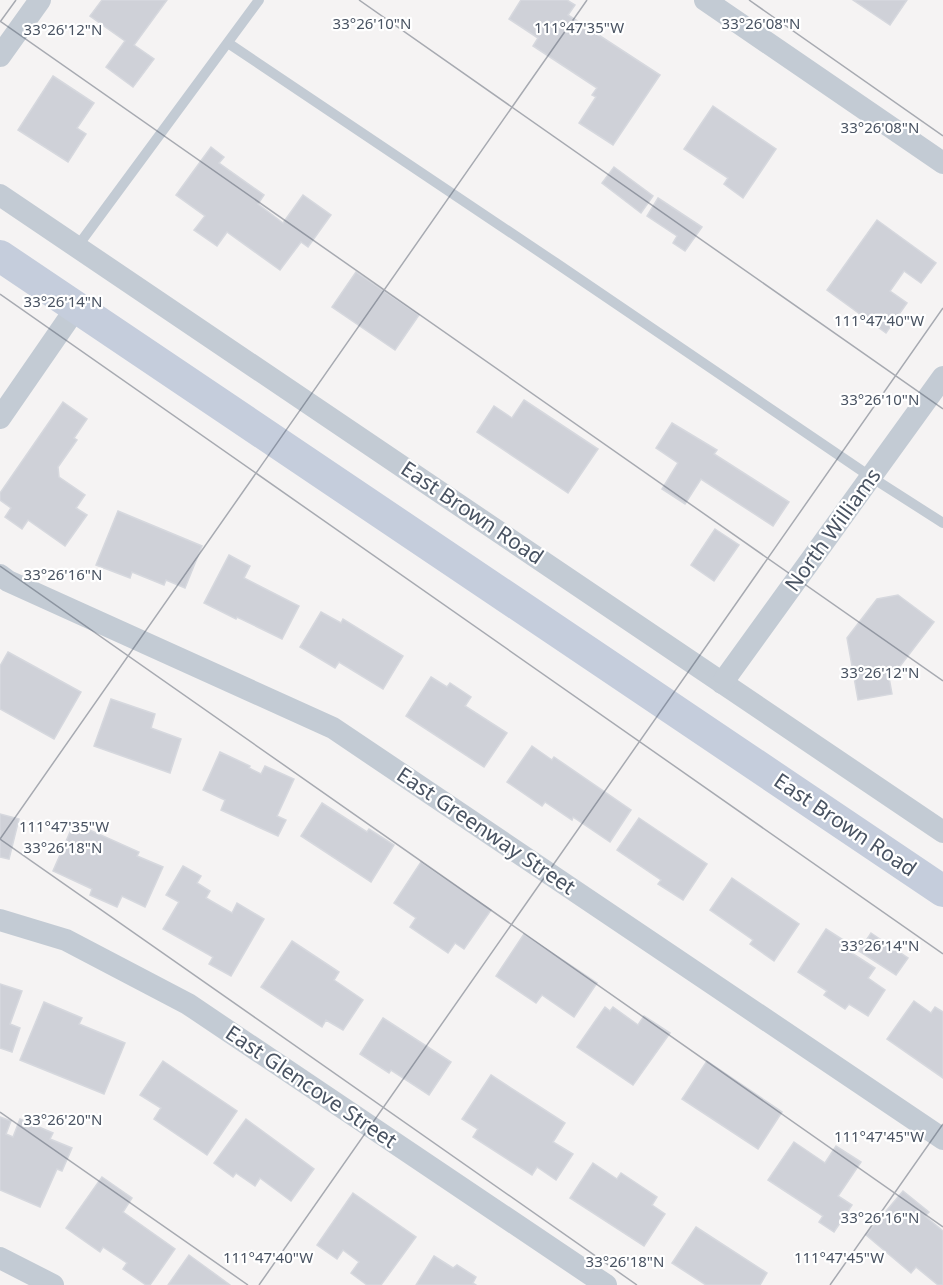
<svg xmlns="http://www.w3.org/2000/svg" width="943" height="1285" font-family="'Noto Sans',sans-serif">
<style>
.building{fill:#cfd1d8;stroke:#d6d8de;stroke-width:1.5}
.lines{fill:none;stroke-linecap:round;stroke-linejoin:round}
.lane{stroke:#c3cbd4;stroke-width:10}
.street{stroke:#c3cbd4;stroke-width:22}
.secondary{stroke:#c5cddc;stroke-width:32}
.ticks{fill:none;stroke:#495362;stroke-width:1.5;stroke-opacity:0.45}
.labels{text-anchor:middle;stroke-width:4.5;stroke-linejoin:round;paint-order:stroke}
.street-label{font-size:21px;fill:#495362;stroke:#fff}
.ticks-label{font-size:15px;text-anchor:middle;fill:#495362;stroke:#fff;stroke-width:4.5;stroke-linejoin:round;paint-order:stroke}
</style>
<rect width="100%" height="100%" fill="#f5f3f3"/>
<g class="building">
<polygon points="102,0 167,0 134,45 154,59 133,87 106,67 125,41 90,16"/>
<polygon points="521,0 567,0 575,5 568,15 660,75 613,145 579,123 596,97 592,95 597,88 533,46 538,38 509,19"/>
<polygon points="853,0 907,0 890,25"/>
<polygon points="53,76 94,103 77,128 86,134 68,162 18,130"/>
<polygon points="713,106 776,149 743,198 724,184 728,178 684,149"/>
<polygon points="211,147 224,157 219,163 264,195 258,204 283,223 303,195 331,215 308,247 301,242 280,270 227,232 217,246 194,230 205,216 176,195"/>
<polygon points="614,167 653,196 641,213 602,183"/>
<polygon points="658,198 702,227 685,251 673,243 677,236 647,216"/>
<polygon points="877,220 936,263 921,283 904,271 890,291 907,303 886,333 827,290"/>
<polygon points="356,272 419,315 395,350 332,307"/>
<polygon points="524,400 598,449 568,493 477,432 494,406 512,418"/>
<polygon points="63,402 87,419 74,438 77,440 58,467 59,477 85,495 76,508 87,515 65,546 28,520 22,529 5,517 11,508 0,500 0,493"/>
<polygon points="672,423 717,450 714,454 789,502 773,526 701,479 685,504 662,489 678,463 656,448"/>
<polygon points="118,511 202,546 185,588 166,580 164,585 132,572 130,578 96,565"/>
<polygon points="715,529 739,545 714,581 691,565"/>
<polygon points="229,555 250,566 244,578 299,606 282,639 237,617 236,619 204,603"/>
<polygon points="898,595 934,622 897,670 888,672 892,694 858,700 847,638 877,599"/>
<polygon points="321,612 341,623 343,619 403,656 383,689 339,662 335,668 300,647"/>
<polygon points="8,652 81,692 54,739 0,709 0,666"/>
<polygon points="431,677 447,687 450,683 471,697 465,706 507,733 484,767 406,716"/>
<polygon points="111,699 155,714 151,728 181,739 170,773 94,746"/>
<polygon points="532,746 552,760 554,757 631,810 610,842 573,817 572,820 545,802 542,806 507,782"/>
<polygon points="220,752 250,766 249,768 261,774 265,766 294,779 277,816 286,820 278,836 221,810 225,800 203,790"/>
<polygon points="322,803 367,832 369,829 394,845 371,882 301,836"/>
<polygon points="0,814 19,819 9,859 0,857"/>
<polygon points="639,818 707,864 683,900 658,884 661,880 617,850"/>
<polygon points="74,823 139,852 137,856 163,867 145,907 122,896 117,907 90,895 92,889 53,871"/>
<polygon points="421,862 491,910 464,949 455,943 448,953 410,927 416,918 394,903"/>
<polygon points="183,866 201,876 197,883 210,891 206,898 232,913 237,903 264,919 231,976 209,964 213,957 163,929 179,902 166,895"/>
<polygon points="732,878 799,924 774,961 750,944 753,940 710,910"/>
<polygon points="826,929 851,945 847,950 875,968 868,978 885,990 868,1016 849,1004 845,1009 824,995 827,991 798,972"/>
<polygon points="871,933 908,958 896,975 859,951"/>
<polygon points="524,934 597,983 574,1017 542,995 536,1003 496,976"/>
<polygon points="292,941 339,972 334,980 363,1000 343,1030 326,1020 322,1027 261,987"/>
<polygon points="0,984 22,991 10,1024 20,1028 12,1052 0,1048"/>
<polygon points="914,1001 931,1013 935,1007 943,1012 943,1078 887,1039"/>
<polygon points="44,1002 82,1018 79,1024 125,1043 104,1094 20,1060"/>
<polygon points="605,1007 610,1011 613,1007 638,1025 644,1016 670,1033 633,1085 577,1047"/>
<polygon points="383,1018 451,1062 429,1095 391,1070 389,1073 360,1054"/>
<polygon points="163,1061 237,1111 207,1155 154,1119 161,1108 140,1095"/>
<polygon points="707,1061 782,1112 758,1149 682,1099"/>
<polygon points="491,1075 565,1123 553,1142 573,1154 556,1180 537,1167 532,1175 473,1137 478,1129 462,1119"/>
<polygon points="0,1117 11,1121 6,1134 13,1137 20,1119 53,1133 50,1139 72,1148 62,1171 57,1169 40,1207 0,1190"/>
<polygon points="246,1119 314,1169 291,1201 260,1178 255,1186 236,1173 233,1177 214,1163"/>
<polygon points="794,1142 825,1163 836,1146 861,1162 838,1196 852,1205 834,1232 819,1222 823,1216 768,1180"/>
<polygon points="593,1163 617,1179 621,1173 657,1197 652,1205 665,1214 644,1246 570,1198"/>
<polygon points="102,1177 132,1198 123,1212 175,1249 150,1285 146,1285 123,1269 127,1263 103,1247 100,1252 66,1228"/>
<polygon points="903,1191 929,1212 925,1216 943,1231 943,1285 938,1285 916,1267 911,1273 866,1235"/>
<polygon points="353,1193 416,1237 381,1285 367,1285 351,1273 359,1262 343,1250 337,1259 317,1245"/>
<polygon points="696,1227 767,1273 760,1285 706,1285 672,1263"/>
<polygon points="189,1255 230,1285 168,1285"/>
<polygon points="434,1256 453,1268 457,1265 476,1277 473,1283 476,1285 416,1285"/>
</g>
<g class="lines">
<g class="lane">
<polyline points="228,43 556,263 871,477 943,523"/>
<polyline points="77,247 259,0"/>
</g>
<g class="street">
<polyline points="705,0 943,163"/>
<polyline points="0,56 40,0"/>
<polyline points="0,195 943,832"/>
<polyline points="0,418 76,308"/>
<polyline points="0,575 8,581 333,728 943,1139"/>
<polyline points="722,683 943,377"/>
<polyline points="0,920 66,940 188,1004 606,1285"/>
<polyline points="0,1258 53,1285"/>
</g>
<polyline class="secondary" points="0,256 943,891"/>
</g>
<path class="ticks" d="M 359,0 L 943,409M 749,0 L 943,136M 0,21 L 943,681M 0,22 L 16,0M 0,294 L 943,954M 0,566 L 943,1227M 0,839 L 587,0M 0,839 L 637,1285M 0,1112 L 248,1285M 259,1285 L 943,308M 830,1285 L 943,1124"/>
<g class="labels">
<g class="street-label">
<text transform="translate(472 513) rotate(34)" y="7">East Brown Road</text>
<text transform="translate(833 530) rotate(-54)" y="7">North Williams</text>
<text transform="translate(845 825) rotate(34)" y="7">East Brown Road</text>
<text transform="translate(486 831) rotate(34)" y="7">East Greenway Street</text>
<text transform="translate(311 1087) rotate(34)" y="7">East Glencove Street</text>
</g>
</g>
<g class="ticks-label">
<text x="761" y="29">33°26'08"N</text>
<text x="372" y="29">33°26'10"N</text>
<text x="579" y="33">111°47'35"W</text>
<text x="63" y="35">33°26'12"N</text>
<text x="880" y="133">33°26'08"N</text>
<text x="63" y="307">33°26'14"N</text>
<text x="879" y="326">111°47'40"W</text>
<text x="880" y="405">33°26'10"N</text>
<text x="63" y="580">33°26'16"N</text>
<text x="880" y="678">33°26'12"N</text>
<text x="64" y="832">111°47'35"W</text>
<text x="63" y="853">33°26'18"N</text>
<text x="880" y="951">33°26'14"N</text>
<text x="63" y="1125">33°26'20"N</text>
<text x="879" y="1142">111°47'45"W</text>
<text x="880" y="1223">33°26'16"N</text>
<text x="268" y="1263">111°47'40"W</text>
<text x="839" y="1263">111°47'45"W</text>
<text x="625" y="1267">33°26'18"N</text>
</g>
</svg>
